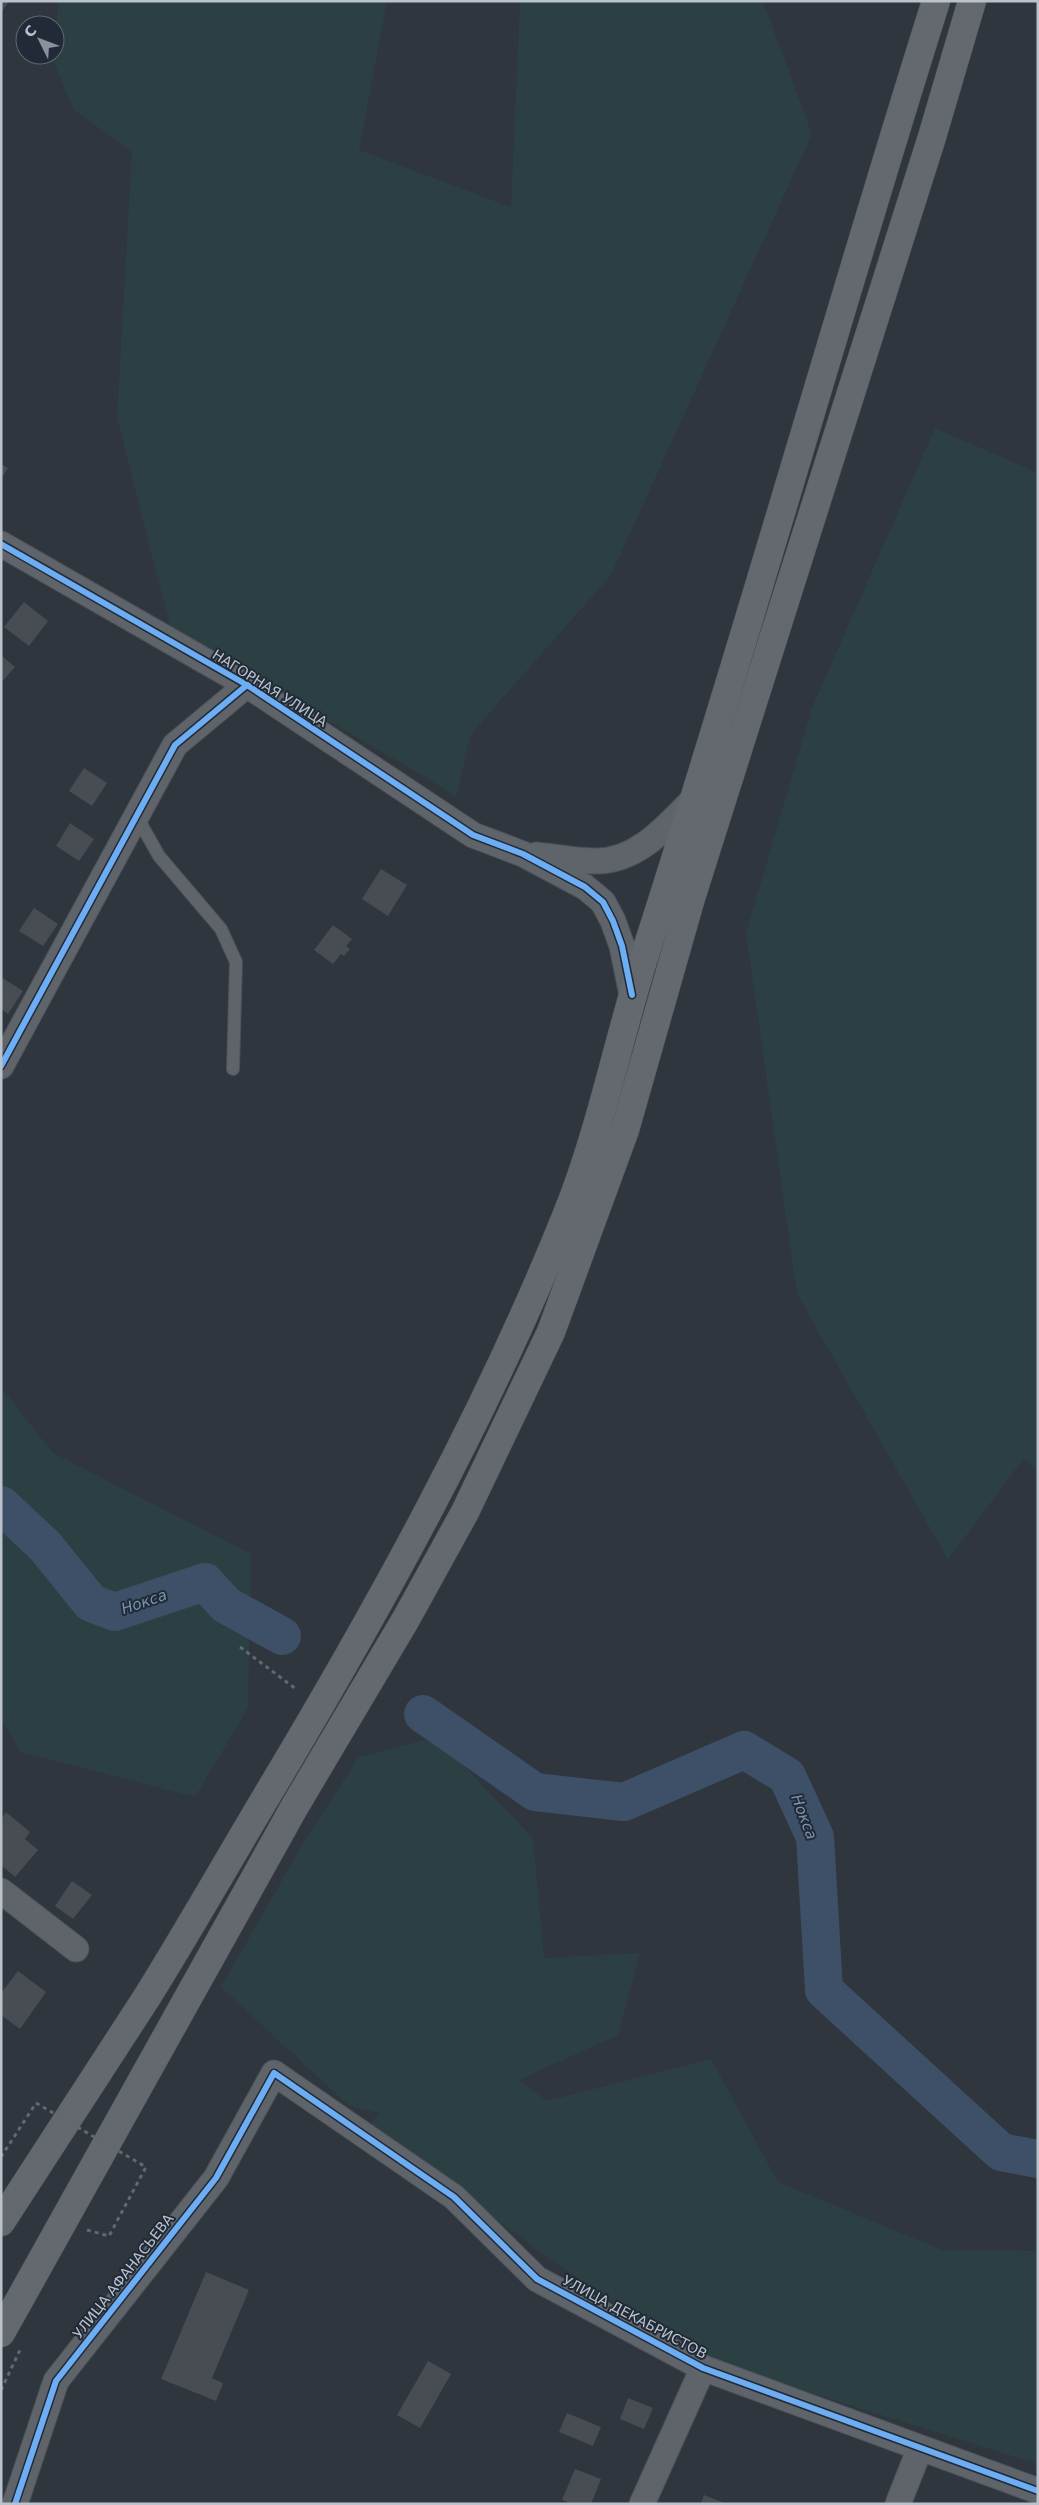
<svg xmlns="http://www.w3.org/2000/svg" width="1039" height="2505" font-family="'DejaVu Sans',sans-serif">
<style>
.green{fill:#2c4043}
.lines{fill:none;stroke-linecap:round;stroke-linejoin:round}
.river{stroke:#3e5067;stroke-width:38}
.building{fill:#474d53}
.service-casing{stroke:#4d5257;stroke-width:14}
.minor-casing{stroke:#4d5257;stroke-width:27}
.secondary-casing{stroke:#4d5257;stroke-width:29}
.path{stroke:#62686e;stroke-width:3;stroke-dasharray:4 4;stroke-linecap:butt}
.service{stroke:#5f646a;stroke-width:12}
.minor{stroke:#5f646a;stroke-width:25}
.secondary{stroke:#64686f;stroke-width:28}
.path-bridge{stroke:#62686e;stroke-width:3;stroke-dasharray:4 4;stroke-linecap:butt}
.cycleway-casing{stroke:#212b38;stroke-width:9}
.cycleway{stroke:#6dadf4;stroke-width:6}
.labels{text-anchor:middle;stroke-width:4;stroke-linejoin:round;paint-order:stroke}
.street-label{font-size:14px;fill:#bac2cc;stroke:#212b38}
.water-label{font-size:15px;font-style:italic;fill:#7c93ae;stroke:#212b38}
</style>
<rect width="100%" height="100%" fill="#2f363d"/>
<g class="green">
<polygon points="59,1 387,1 359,150 511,207 520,1 763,1 812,134 611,575 471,734 456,797 422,775 171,630 117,417 132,152 74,110 51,56 55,55 55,29"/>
<polygon points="935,428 1038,473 1038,1471 1024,1458 948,1560 797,1294 746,933 812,708"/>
<polygon points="1,1387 53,1453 251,1554 248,1708 195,1797 21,1752 1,1719"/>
<polygon points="436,1737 533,1838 544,1958 640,1953 618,2035 519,2080 547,2101 711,2059 778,2182 942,2250 1038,2251 1038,2464 705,2360 574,2276 368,2127 379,2113 349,2106 221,1987 305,1840 359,1757"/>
</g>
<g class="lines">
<g class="river">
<polyline points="1,1505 45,1546 91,1603 115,1612 205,1582 226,1605 282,1636"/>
<polyline points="423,1714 535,1792 624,1802 744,1750 787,1776 815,1837 824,1990 1001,2152 1038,2159"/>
</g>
</g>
<g class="building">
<polygon points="1,1 9,1 1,13"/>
<polygon points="1,464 8,468 1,479"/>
<polygon points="24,602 48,621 29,646 4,627"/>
<polygon points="1,655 15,667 1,683"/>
<polygon points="84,768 107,783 92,806 69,791"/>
<polygon points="70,823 94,839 79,861 56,846"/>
<polygon points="381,869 407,885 388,916 362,899"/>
<polygon points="34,908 58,924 43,946 19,931"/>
<polygon points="333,925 352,939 346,946 350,949 344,956 341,954 333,964 314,950"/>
<polygon points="1,977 23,991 8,1014 1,1009"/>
<polygon points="6,1812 30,1832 25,1839 38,1850 15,1877 1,1865 1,1819"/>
<polygon points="72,1881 92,1895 73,1919 55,1906"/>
<polygon points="18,1971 46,1992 20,2029 1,2015 1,1993"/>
<polygon points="206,2272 249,2290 212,2378 223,2383 216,2401 161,2379"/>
<polygon points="428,2361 451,2374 420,2428 397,2415"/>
<polygon points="628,2398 653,2408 644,2429 620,2419"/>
<polygon points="567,2413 601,2427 593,2446 559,2432"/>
<polygon points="575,2469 601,2479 591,2504 572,2504 562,2500"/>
<polygon points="704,2495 727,2504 701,2504"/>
</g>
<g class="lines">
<g class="service-casing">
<polyline id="service" points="137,817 159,856 221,929 236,962 233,1069"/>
</g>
<g class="minor-casing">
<g id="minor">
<polyline points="1,544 247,685 473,835 523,854 585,887 603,902 613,921 622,946 632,995"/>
<path d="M 536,855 C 556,857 577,861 597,861 C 639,861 668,824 695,798"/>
<polyline points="1,1066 175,745 247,685"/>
<polyline points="1,1891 76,1949"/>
<polyline points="15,2504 56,2381 216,2178 274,2073 454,2197 537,2279 703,2368 1038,2491"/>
<polyline points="642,2504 703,2368"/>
<polyline points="898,2504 920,2448"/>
</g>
</g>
<g class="secondary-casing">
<g id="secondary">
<path d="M 1,2222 C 50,2147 99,2072 147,1997 C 190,1928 230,1857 272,1787 C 382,1603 487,1413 567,1214 C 602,1127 619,1034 648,945 C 749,632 837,315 936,1"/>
<polyline points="1,2333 295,1806 406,1619 465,1512 551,1332 625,1130 691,898 932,137 972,1"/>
</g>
</g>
<g class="path">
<polyline points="240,1647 296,1689"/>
<polyline points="1,2157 36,2103"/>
<polyline points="87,2230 109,2236 146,2167"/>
<polyline points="1,2390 21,2348"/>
</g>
<use href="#service" class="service"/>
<use href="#minor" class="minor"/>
<use href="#secondary" class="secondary"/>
<polyline class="path-bridge" points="36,2103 146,2167"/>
<g class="cycleway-casing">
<g id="cycleway">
<polyline points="1,544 247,685 473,835 523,854 585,887 603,902 613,921 622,946 632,995"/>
<polyline points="1,1066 175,745 247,685"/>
<polyline points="15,2504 56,2381 216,2178 274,2073 454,2197 537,2279 703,2368 1038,2491"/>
</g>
</g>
<use href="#cycleway" class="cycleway"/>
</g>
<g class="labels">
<g class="street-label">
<text transform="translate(270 688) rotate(32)" y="5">НАГОРНАЯ УЛИЦА</text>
<text transform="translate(123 2276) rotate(-52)" y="5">УЛИЦА АФАНАСЬЕВА</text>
<text transform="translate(635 2317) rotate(28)" y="5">УЛИЦА ДЕКАБРИСТОВ</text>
</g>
<g class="water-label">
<text transform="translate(144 1602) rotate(-19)" y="5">Нокса</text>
<text transform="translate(804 1817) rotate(69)" y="5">Нокса</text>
</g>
</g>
<rect width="1039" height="2505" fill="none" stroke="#bac2cc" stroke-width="5"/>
<g transform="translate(40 40) rotate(312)"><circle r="24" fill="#212b38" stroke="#5e6773"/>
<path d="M0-4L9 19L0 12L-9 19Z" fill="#89919a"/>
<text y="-8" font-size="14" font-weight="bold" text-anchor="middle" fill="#bac2cc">С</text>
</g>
</svg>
